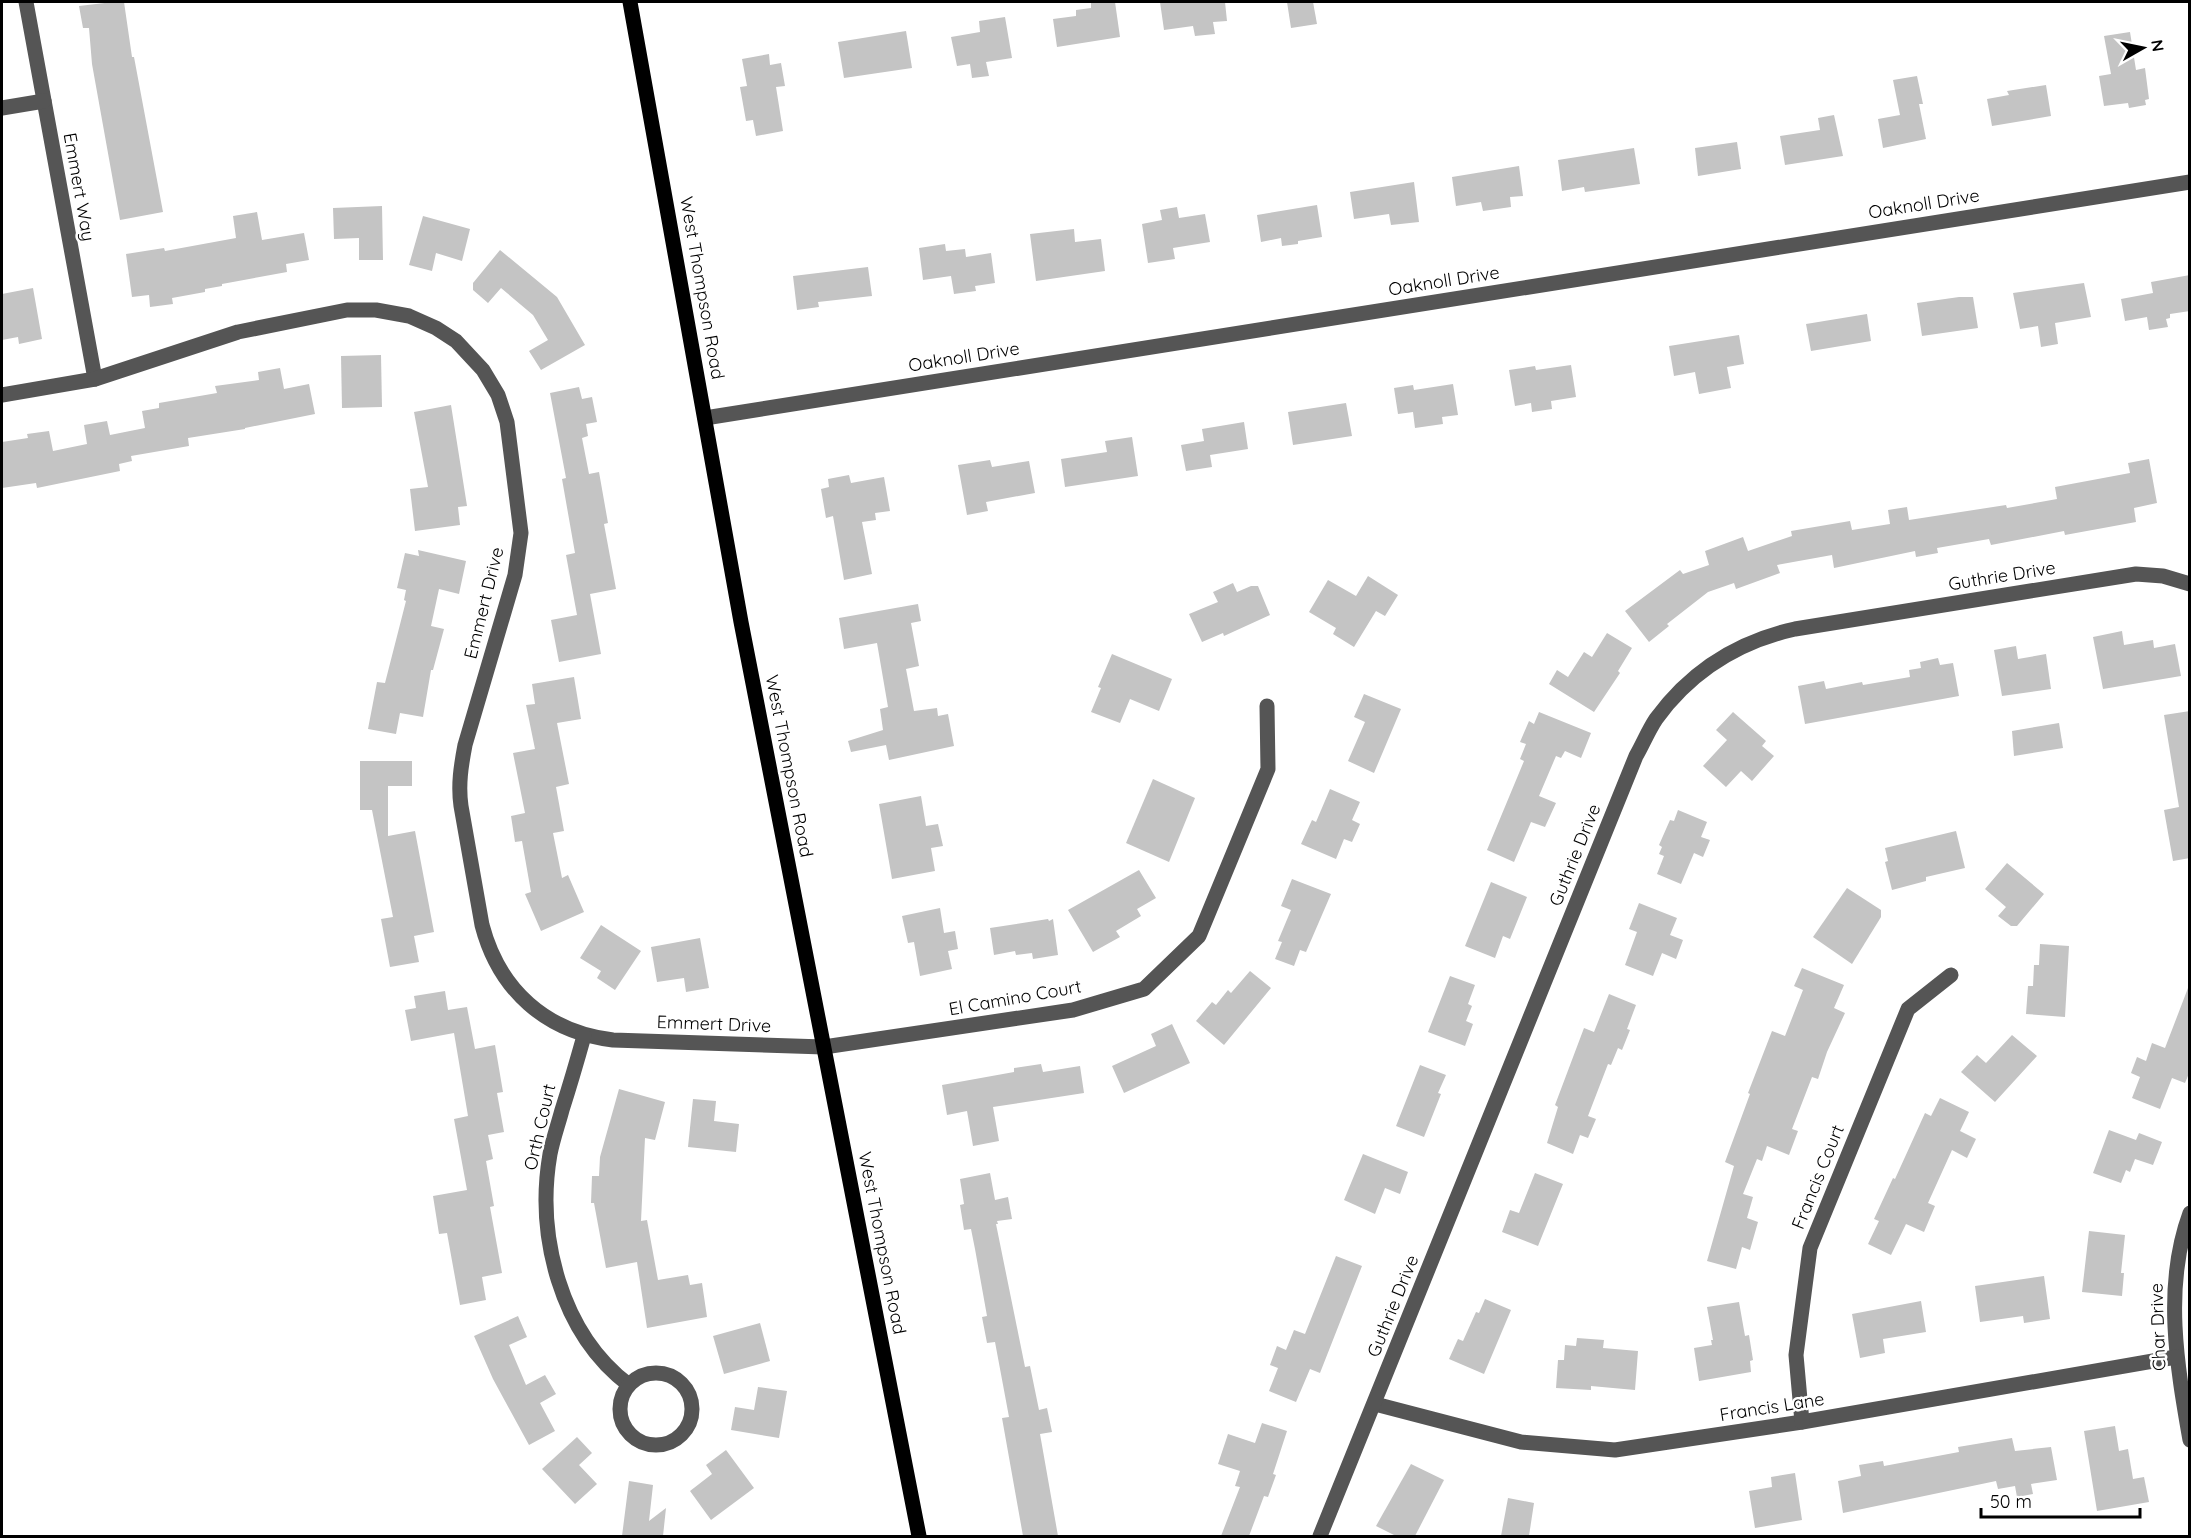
<svg xmlns="http://www.w3.org/2000/svg" width="2191" height="1538" font-family="Quicksand,sans-serif">
<style>
.building{fill:#c4c4c4}
.lines{fill:none;stroke-linecap:round;stroke-linejoin:round}
.minor{stroke:#555;stroke-width:15}
.major{stroke:#000;stroke-width:15}
.labels{text-anchor:middle;stroke-width:5;stroke-linejoin:round;paint-order:stroke}
.street-label{font-size:18px;fill:#000;stroke:#fff}
</style>
<rect width="100%" height="100%" fill="#fff"/>
<g class="building">
<polygon points="113,2 124,2 132,57 134,57 163,212 120,220 92,64 89,28 83,28 79,6"/>
<polygon points="1100,2 1115,2 1120,37 1057,47 1053,19 1076,16 1076,10 1091,8 1091,3"/>
<polygon points="1160,2 1225,2 1227,21 1213,22 1215,34 1195,36 1193,26 1164,30"/>
<polygon points="1287,2 1313,2 1317,24 1291,28"/>
<polygon points="1005,17 1012,58 986,62 989,76 972,78 970,64 957,66 951,37 980,32 979,21"/>
<polygon points="906,31 912,68 844,78 838,42"/>
<polygon points="2130,32 2136,70 2145,68 2149,99 2145,100 2146,105 2129,108 2128,103 2104,106 2099,76 2111,74 2104,36"/>
<polygon points="769,54 770,65 781,63 785,86 776,87 783,131 756,136 753,120 746,121 740,87 747,86 742,59"/>
<polygon points="1917,76 1923,104 1919,104 1926,139 1883,148 1878,119 1900,115 1893,80"/>
<polygon points="2046,85 2051,116 1992,126 1987,99 2009,95 2007,91"/>
<polygon points="1834,115 1843,156 1785,165 1780,136 1820,130 1818,118"/>
<polygon points="1737,142 1741,169 1698,176 1695,148"/>
<polygon points="1634,148 1640,184 1585,192 1584,187 1562,191 1558,160"/>
<polygon points="1519,166 1523,196 1510,197 1511,207 1483,211 1481,202 1456,206 1452,177"/>
<polygon points="1414,182 1419,222 1391,225 1389,214 1354,219 1350,192"/>
<polygon points="1317,205 1322,237 1298,241 1298,244 1282,246 1281,238 1261,242 1257,215"/>
<polygon points="382,206 383,260 359,260 359,238 334,239 333,208"/>
<polygon points="1177,207 1179,218 1205,214 1210,242 1173,248 1175,259 1148,263 1142,224 1162,220 1160,210"/>
<polygon points="257,212 262,240 304,233 309,260 286,264 287,272 222,284 222,286 205,289 205,292 172,298 173,304 150,307 149,295 132,297 126,254 164,248 165,251 236,238 233,216"/>
<polygon points="423,216 470,229 462,261 436,253 432,271 409,265"/>
<polygon points="1074,229 1075,242 1101,239 1105,271 1036,281 1030,234"/>
<polygon points="945,244 946,251 965,249 966,257 991,253 995,283 975,286 976,291 954,294 951,276 923,280 919,248"/>
<polygon points="500,250 557,297 585,345 541,370 529,351 548,340 533,315 501,288 488,303 473,290 473,283"/>
<polygon points="868,267 872,296 818,302 819,307 797,310 793,276"/>
<polygon points="2190,275 2190,311 2170,314 2170,318 2166,319 2168,327 2149,330 2147,317 2125,321 2121,299 2153,293 2151,282"/>
<polygon points="2084,283 2091,317 2055,323 2058,344 2041,347 2038,326 2020,329 2013,293"/>
<polygon points="33,288 42,339 19,344 18,337 2,340 2,294"/>
<polygon points="1959,297 1973,297 1978,328 1922,336 1917,303"/>
<polygon points="1867,314 1871,341 1811,351 1806,324"/>
<polygon points="1739,335 1744,364 1727,367 1731,388 1699,394 1695,372 1674,376 1669,346"/>
<polygon points="381,355 382,407 342,408 341,356"/>
<polygon points="1571,365 1576,397 1551,401 1552,409 1532,412 1531,403 1515,406 1509,370 1535,366 1536,370"/>
<polygon points="280,368 284,389 309,384 315,414 245,428 245,429 188,438 189,446 131,456 132,461 119,464 120,471 37,488 36,483 2,488 2,442 28,438 27,434 49,431 53,451 87,444 84,425 107,421 110,435 145,428 142,411 159,408 159,403 217,393 215,386 259,380 258,372"/>
<polygon points="1453,384 1458,415 1442,417 1443,424 1415,428 1413,412 1398,414 1394,388 1413,385 1414,390"/>
<polygon points="579,387 582,399 592,397 597,422 586,424 588,436 582,438 589,474 599,472 608,523 604,524 616,589 590,594 601,654 559,662 551,620 577,615 566,555 575,553 562,479 566,478 550,393"/>
<polygon points="1346,403 1352,436 1293,445 1288,412"/>
<polygon points="451,405 467,506 458,507 460,525 415,531 410,489 428,487 414,412"/>
<polygon points="1244,422 1248,449 1210,455 1212,467 1186,471 1181,445 1204,441 1202,429"/>
<polygon points="1132,437 1138,476 1065,487 1061,459 1107,452 1105,441"/>
<polygon points="2149,459 2157,503 2134,508 2136,522 2065,535 2064,531 1991,545 1989,539 1937,548 1938,553 1916,557 1915,551 1834,568 1832,555 1777,565 1780,573 1736,589 1734,583 1708,592 1667,624 1669,626 1649,642 1625,611 1680,570 1683,574 1709,565 1705,551 1743,537 1748,551 1792,536 1791,531 1850,521 1852,530 1890,524 1888,510 1907,507 1909,520 2006,505 2007,508 2057,499 2055,487 2130,473 2128,463"/>
<polygon points="990,460 992,467 1029,461 1035,493 986,502 988,511 967,515 958,465"/>
<polygon points="849,475 851,483 884,477 890,511 875,513 876,520 862,522 872,574 844,580 833,516 826,518 821,489 829,487 828,479"/>
<polygon points="418,550 466,561 459,594 439,589 431,626 444,629 433,670 431,670 423,717 400,713 396,734 368,729 377,682 385,683 406,601 404,600 406,590 397,588 405,553 419,556"/>
<polygon points="1368,576 1398,595 1385,616 1376,611 1354,647 1333,634 1336,628 1309,612 1328,580 1356,596"/>
<polygon points="1233,583 1237,592 1251,586 1258,586 1270,615 1224,636 1223,633 1202,642 1189,614 1218,602 1213,592"/>
<polygon points="918,604 921,621 911,623 919,666 906,669 914,711 937,708 938,716 948,714 954,746 889,760 886,745 851,752 848,741 883,730 880,709 888,707 877,643 844,649 839,618"/>
<polygon points="2122,631 2124,645 2153,640 2154,648 2175,644 2181,676 2103,689 2093,637"/>
<polygon points="1607,633 1632,648 1618,671 1620,673 1594,712 1549,684 1557,670 1568,677 1584,652 1592,657"/>
<polygon points="2016,646 2018,659 2046,654 2051,689 2002,696 1994,650"/>
<polygon points="1112,654 1172,679 1159,711 1130,699 1120,723 1091,712 1101,688 1098,687"/>
<polygon points="1938,658 1940,665 1953,663 1959,696 1805,724 1798,686 1824,681 1826,689 1862,682 1863,685 1910,677 1909,670 1921,668 1920,662"/>
<polygon points="574,677 581,719 557,723 569,784 556,787 564,831 553,833 562,878 568,875 584,912 541,931 525,894 531,892 522,841 515,842 511,816 525,813 513,753 535,749 526,705 535,704 532,684"/>
<polygon points="1364,694 1401,709 1374,773 1348,761 1365,722 1354,717"/>
<polygon points="2190,711 2190,858 2173,861 2164,810 2179,807 2164,715"/>
<polygon points="1539,712 1591,733 1581,758 1565,751 1561,758 1556,756 1539,796 1556,803 1545,827 1531,822 1514,862 1487,850 1524,761 1520,759 1526,744 1520,742 1529,721 1534,724"/>
<polygon points="1733,712 1766,741 1762,746 1774,756 1752,781 1741,771 1726,787 1703,766 1727,740 1716,730"/>
<polygon points="2059,723 2063,748 2014,756 2012,731"/>
<polygon points="360,761 412,761 412,786 388,786 388,836 415,831 434,932 414,936 419,962 390,967 381,919 393,917 372,810 360,810"/>
<polygon points="1153,779 1195,798 1169,862 1126,843"/>
<polygon points="1330,789 1360,802 1352,820 1360,824 1352,842 1344,839 1336,859 1301,844 1312,820 1316,822"/>
<polygon points="921,796 926,826 938,824 943,846 931,848 935,871 892,879 879,804"/>
<polygon points="1678,810 1707,822 1701,837 1710,840 1703,857 1694,853 1681,884 1657,874 1664,856 1659,854 1662,847 1659,845 1670,820 1674,821"/>
<polygon points="1956,831 1965,868 1926,877 1926,881 1892,890 1885,862 1888,861 1885,848"/>
<polygon points="2007,863 2044,894 2017,926 2011,926 1998,916 2006,907 1985,889"/>
<polygon points="1139,870 1156,898 1137,909 1141,916 1116,931 1120,937 1093,952 1068,910"/>
<polygon points="1292,879 1331,894 1306,952 1300,950 1294,966 1275,959 1282,942 1278,941 1291,910 1281,906"/>
<polygon points="1491,882 1527,897 1510,939 1503,936 1495,958 1465,946"/>
<polygon points="1847,888 1881,910 1881,917 1852,964 1813,937"/>
<polygon points="1639,903 1677,918 1670,935 1683,940 1676,959 1662,953 1653,976 1625,965 1637,932 1629,929"/>
<polygon points="940,908 944,933 955,931 958,949 948,951 952,969 920,976 914,942 908,943 902,916"/>
<polygon points="1048,919 1049,921 1053,919 1058,955 1033,959 1032,953 1016,955 1015,951 994,955 990,928"/>
<polygon points="601,925 641,951 615,990 597,978 601,971 580,958"/>
<polygon points="700,938 709,988 686,992 684,978 657,982 651,947"/>
<polygon points="2040,944 2069,946 2065,1017 2026,1014 2028,986 2033,986 2034,965 2039,965"/>
<polygon points="1802,968 1844,985 1834,1008 1845,1013 1827,1052 1818,1079 1812,1077 1792,1129 1798,1131 1789,1155 1767,1146 1762,1161 1757,1159 1743,1194 1753,1197 1747,1218 1758,1222 1750,1250 1742,1247 1736,1269 1707,1261 1734,1166 1725,1162 1750,1094 1748,1093 1772,1031 1785,1036 1803,990 1794,986"/>
<polygon points="1250,971 1271,988 1224,1045 1196,1021 1212,1002 1216,1005 1228,990 1231,993"/>
<polygon points="1450,976 1475,985 1468,1004 1472,1006 1466,1021 1473,1024 1465,1046 1428,1032"/>
<polygon points="2188,988 2190,1071 2185,1083 2172,1078 2160,1109 2132,1098 2140,1077 2131,1073 2137,1057 2146,1061 2152,1043 2165,1048"/>
<polygon points="445,991 448,1010 467,1007 475,1049 495,1045 503,1092 497,1093 504,1132 488,1135 493,1159 486,1161 494,1206 490,1207 502,1273 482,1277 486,1300 460,1305 447,1233 439,1234 433,1196 467,1190 454,1119 468,1116 454,1033 411,1041 405,1010 416,1008 414,996"/>
<polygon points="1609,994 1636,1005 1627,1029 1630,1030 1622,1050 1618,1048 1611,1065 1608,1064 1588,1116 1596,1119 1588,1138 1580,1135 1573,1154 1547,1143 1558,1107 1555,1105 1584,1028 1594,1032"/>
<polygon points="1172,1024 1190,1063 1124,1093 1112,1066 1156,1046 1151,1034"/>
<polygon points="2012,1035 2037,1056 1995,1102 1961,1072 1977,1055 1986,1063"/>
<polygon points="1041,1064 1043,1072 1080,1066 1084,1093 993,1107 999,1141 973,1146 967,1111 947,1115 942,1085 1014,1072 1014,1068"/>
<polygon points="1420,1065 1446,1075 1438,1093 1441,1094 1424,1137 1396,1126"/>
<polygon points="619,1089 665,1102 655,1140 645,1138 641,1221 647,1220 658,1280 688,1275 690,1285 702,1283 707,1317 647,1328 637,1262 606,1268 594,1203 591,1203 592,1176 599,1176 600,1157"/>
<polygon points="1940,1098 1969,1112 1960,1131 1976,1139 1967,1158 1952,1150 1928,1203 1935,1206 1924,1232 1906,1224 1891,1255 1868,1244 1879,1221 1874,1219 1893,1178 1895,1179 1925,1113 1931,1116"/>
<polygon points="693,1099 716,1101 714,1121 739,1124 736,1152 688,1147"/>
<polygon points="2109,1130 2136,1140 2139,1133 2162,1142 2153,1165 2135,1159 2130,1172 2126,1170 2121,1183 2093,1173"/>
<polygon points="1363,1154 1408,1172 1400,1194 1385,1188 1375,1214 1344,1200"/>
<polygon points="990,1173 995,1200 1008,1197 1012,1219 997,1221 998,1224 996,1224 1025,1367 1030,1366 1039,1410 1047,1408 1052,1432 1040,1434 1058,1536 1023,1536 1002,1418 1009,1417 995,1342 987,1343 982,1317 987,1316 975,1249 971,1229 964,1230 960,1205 964,1204 960,1179"/>
<polygon points="1535,1173 1563,1184 1538,1246 1502,1232 1510,1210 1519,1213"/>
<polygon points="2089,1231 2125,1235 2121,1273 2124,1273 2122,1296 2082,1292"/>
<polygon points="1336,1256 1362,1266 1320,1373 1310,1369 1296,1402 1269,1391 1278,1368 1270,1365 1277,1346 1286,1350 1294,1330 1305,1334"/>
<polygon points="2044,1276 2050,1319 2024,1323 2023,1316 1980,1322 1975,1286"/>
<polygon points="1485,1299 1511,1310 1484,1374 1449,1359 1458,1339 1463,1341 1476,1312 1479,1313"/>
<polygon points="1921,1301 1926,1332 1883,1339 1885,1353 1860,1358 1852,1314"/>
<polygon points="1739,1302 1745,1336 1749,1335 1753,1360 1750,1361 1751,1372 1699,1381 1694,1348 1712,1345 1711,1340 1713,1340 1707,1307"/>
<polygon points="518,1316 527,1337 509,1345 526,1385 545,1375 556,1394 540,1403 555,1431 529,1445 493,1379 474,1336"/>
<polygon points="760,1323 770,1361 724,1374 713,1336"/>
<polygon points="1577,1338 1604,1340 1603,1348 1638,1351 1635,1390 1591,1386 1591,1390 1556,1388 1558,1360 1564,1360 1565,1345 1576,1346"/>
<polygon points="758,1387 787,1391 779,1438 731,1430 735,1407 754,1410"/>
<polygon points="1262,1423 1287,1431 1273,1474 1276,1475 1268,1497 1264,1496 1249,1536 1221,1536 1240,1487 1235,1486 1240,1471 1218,1464 1228,1434 1255,1443"/>
<polygon points="2115,1426 2119,1451 2128,1449 2133,1479 2144,1477 2149,1502 2097,1511 2084,1431"/>
<polygon points="577,1437 592,1453 579,1465 597,1484 575,1504 542,1469"/>
<polygon points="2012,1438 2015,1451 2051,1447 2057,1480 2031,1484 2033,1494 2017,1497 2015,1486 1998,1489 1996,1481 1843,1513 1838,1481 1861,1476 1859,1465 1883,1461 1884,1466 1959,1452 1958,1447"/>
<polygon points="726,1450 754,1488 711,1520 690,1491 712,1474 706,1465"/>
<polygon points="1411,1464 1444,1480 1415,1536 1396,1536 1376,1526"/>
<polygon points="1795,1473 1802,1520 1755,1528 1749,1491 1772,1487 1771,1477"/>
<polygon points="629,1481 653,1485 649,1521 666,1508 663,1536 622,1536"/>
<polygon points="1508,1498 1534,1503 1529,1536 1501,1536"/>
</g>
<g class="lines">
<g class="minor">
<polyline points="26,2 95,379"/>
<polyline points="2,108 44,101"/>
<path d="M 2,395 L 95,379 L 238,332 L 347,310 L 376,310 L 409,316 L 436,328 L 456,341 L 483,370 L 498,395 L 507,422 L 521,533 L 515,575 L 465,745 C 461,766 458,785 461,806 L 482,925 C 499,990 546,1032 613,1040 L 824,1047 L 1073,1010 L 1144,989 L 1199,936 L 1268,769 L 1267,706"/>
<polyline points="705,418 2190,182"/>
<path d="M 584,1036 C 577,1061 570,1085 562,1110 C 558,1125 553,1139 550,1154 C 536,1235 560,1333 629,1385"/>
<path d="M 2190,1213 C 2163,1286 2177,1366 2190,1440"/>
<circle cx="656" cy="1409" r="36"/>
<polyline points="1375,1404 1521,1442 1615,1450 1802,1422 2176,1357"/>
<polyline points="1802,1422 1796,1355 1810,1248 1908,1009 1951,975"/>
<path d="M 1320,1536 L 1636,756 C 1643,744 1648,731 1656,719 C 1691,671 1737,642 1795,629 L 2136,574 L 2163,576 L 2190,584"/>
</g>
<polyline class="major" points="630,2 741,622 919,1536"/>
</g>
<g class="labels">
<g class="street-label">
<text transform="translate(79 187) rotate(80)" y="6">Emmert Way</text>
<text transform="translate(1924 204) rotate(-9)" y="6">Oaknoll Drive</text>
<text transform="translate(1444 281) rotate(-9)" y="6">Oaknoll Drive</text>
<text transform="translate(702 288) rotate(80)" y="6">West Thompson Road</text>
<text transform="translate(964 357) rotate(-9)" y="6">Oaknoll Drive</text>
<text transform="translate(2002 576) rotate(-9)" y="6">Guthrie Drive</text>
<text transform="translate(484 603) rotate(-76)" y="6">Emmert Drive</text>
<text transform="translate(789 766) rotate(79)" y="6">West Thompson Road</text>
<text transform="translate(1575 855) rotate(-68)" y="6">Guthrie Drive</text>
<text transform="translate(1015 998) rotate(-10)" y="6">El Camino Court</text>
<text transform="translate(714 1024) rotate(2)" y="6">Emmert Drive</text>
<text transform="translate(540 1127) rotate(-77)" y="6">Orth Court</text>
<text transform="translate(1818 1177) rotate(-68)" y="6">Francis Court</text>
<text transform="translate(882 1243) rotate(79)" y="6">West Thompson Road</text>
<text transform="translate(1393 1306) rotate(-68)" y="6">Guthrie Drive</text>
<text transform="translate(2158 1327) rotate(-92)" y="6">Char Drive</text>
<text transform="translate(1772 1407) rotate(-9)" y="6">Francis Lane</text>
</g>
</g>
<rect width="2191" height="1538" fill="none" stroke="#000000" stroke-width="6"/>
<g transform="translate(2143 48) rotate(81)" stroke="#ffffff" stroke-width="4.5" paint-order="stroke">
<path d="M0-4.5L10 22L0 15L-10 22Z" fill="#000000"/>
<text y="-9" font-size="16" font-weight="bold" text-anchor="middle" fill="#000000">N</text>
</g>
<path d="M1981 1508v9h159v-9" fill="none" stroke="#000000" stroke-width="3"/>
<text x="1990" y="1508" font-size="18" fill="#000000" stroke="#ffffff" stroke-width="4.5" paint-order="stroke">50 m</text>
</svg>
